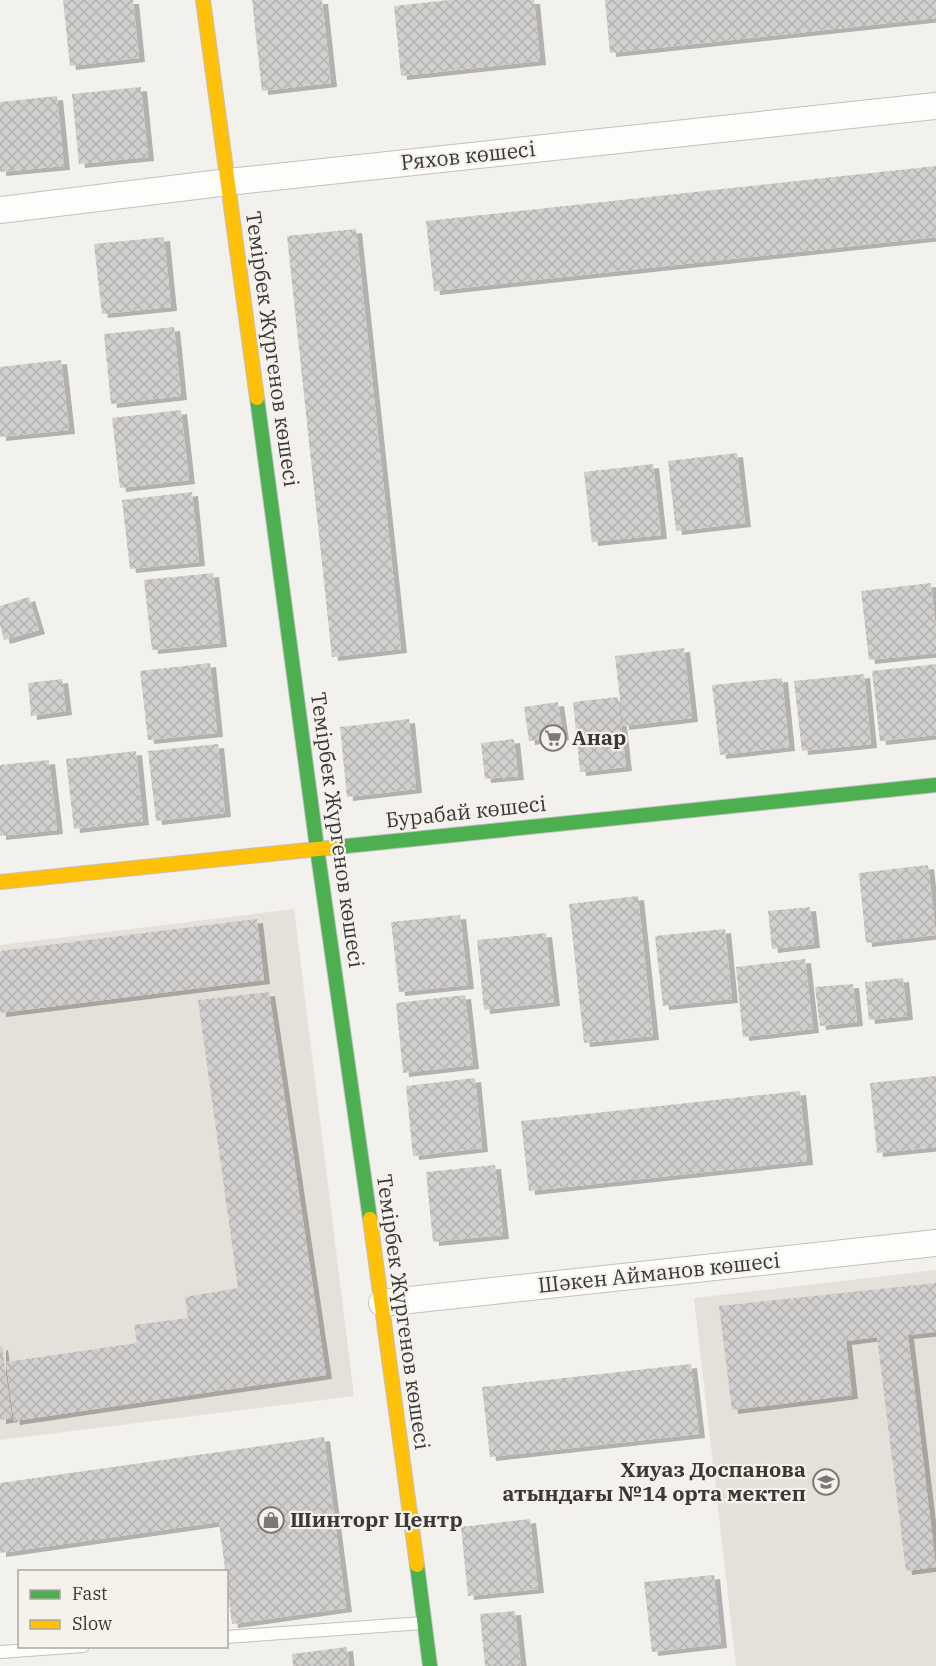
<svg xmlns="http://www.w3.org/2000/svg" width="936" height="1666" font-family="'IBM Plex Serif',serif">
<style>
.built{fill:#e5e1da}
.building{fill:url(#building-cross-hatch);filter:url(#shadow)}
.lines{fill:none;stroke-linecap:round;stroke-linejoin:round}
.lane-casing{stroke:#c2c1bf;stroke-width:14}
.street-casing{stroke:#c2c1bf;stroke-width:28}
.fast-casing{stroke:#c2c1bf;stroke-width:16}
.slow-casing{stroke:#c2c1bf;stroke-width:16}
.lane{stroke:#fdfdfc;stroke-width:12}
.street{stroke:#fdfdfc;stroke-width:26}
.fast{stroke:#4caf50;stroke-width:14}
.slow{stroke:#ffc107;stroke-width:14}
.labels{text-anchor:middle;stroke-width:4.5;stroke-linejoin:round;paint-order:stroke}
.street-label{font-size:21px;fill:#3a3937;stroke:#f5f2ec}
.poi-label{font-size:21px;font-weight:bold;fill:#3a3937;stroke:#f5f2ec;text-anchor:start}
</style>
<defs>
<pattern id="building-cross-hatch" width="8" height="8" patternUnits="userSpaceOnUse" patternTransform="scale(1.5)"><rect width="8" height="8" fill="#d1cfcd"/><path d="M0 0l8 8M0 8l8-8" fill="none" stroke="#b4b2b1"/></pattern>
<filter id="shadow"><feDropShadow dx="6" dy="4" stdDeviation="0" flood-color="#0004"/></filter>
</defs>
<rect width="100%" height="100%" fill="#f3f1ee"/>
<g class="built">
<polygon points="294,909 354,1396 0,1440 0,945"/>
<polygon points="936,1270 936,1666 736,1666 694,1298"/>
</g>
<g class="building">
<polygon points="63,0 133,0 139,58 70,66"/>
<polygon points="252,0 322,0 331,83 262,91"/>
<polygon points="449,0 534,0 540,61 401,76 394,6"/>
<polygon points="605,0 936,0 936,18 610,53"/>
<polygon points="141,87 148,157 79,164 72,94"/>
<polygon points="57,96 64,166 0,172 0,102"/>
<polygon points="936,166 936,237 434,291 426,221"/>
<polygon points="356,229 401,649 332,657 287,236"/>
<polygon points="164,237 171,307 102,314 94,244"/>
<polygon points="174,327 181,396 111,404 104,334"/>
<polygon points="61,360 69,430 0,437 0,367"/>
<polygon points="181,410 189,480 120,488 112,418"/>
<polygon points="737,453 745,523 676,531 668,461"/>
<polygon points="653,464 661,535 592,542 584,472"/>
<polygon points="192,492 199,562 130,569 122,500"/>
<polygon points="213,573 221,643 152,650 144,580"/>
<polygon points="931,583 936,630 936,653 869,660 861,591"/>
<polygon points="29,597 39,630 4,640 0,625 0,606"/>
<polygon points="684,648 692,718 623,726 615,656"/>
<polygon points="210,663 217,733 148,740 140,671"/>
<polygon points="936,664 936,735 880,741 872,671"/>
<polygon points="864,674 871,744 802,751 794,681"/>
<polygon points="782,678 789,747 720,755 712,685"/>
<polygon points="62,679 66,711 31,716 28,683"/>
<polygon points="618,697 626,767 580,772 573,702"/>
<polygon points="558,702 563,736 529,741 524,707"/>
<polygon points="409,719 416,789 347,797 340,727"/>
<polygon points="514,739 518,776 485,779 481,743"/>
<polygon points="218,744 225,813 156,821 148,751"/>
<polygon points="136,751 143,821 74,829 66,759"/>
<polygon points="49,760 57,830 0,836 0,765"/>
<polygon points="928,865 936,935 866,943 859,873"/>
<polygon points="638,896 653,1036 584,1043 569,904"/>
<polygon points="810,907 814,944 772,949 768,911"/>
<polygon points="460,915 468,985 399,992 391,922"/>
<polygon points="257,919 264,980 0,1013 0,951"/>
<polygon points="725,929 732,999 663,1006 655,936"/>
<polygon points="546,933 554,1002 484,1010 477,940"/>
<polygon points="805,959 813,1029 743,1037 736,967"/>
<polygon points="903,978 907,1016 869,1020 865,982"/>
<polygon points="853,984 857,1022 820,1026 815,987"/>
<polygon points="269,992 326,1375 14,1421 6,1362 137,1343 134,1325 188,1318 185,1297 238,1288 198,1000"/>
<polygon points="465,995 473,1065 403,1073 396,1003"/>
<polygon points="936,1076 936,1147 877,1153 870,1083"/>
<polygon points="475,1078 482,1148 413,1156 406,1086"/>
<polygon points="800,1091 807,1161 529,1191 521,1121"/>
<polygon points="495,1165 503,1235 433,1242 426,1172"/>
<polygon points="936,1283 936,1332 908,1335 936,1567 906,1571 877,1337 846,1341 852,1395 732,1410 719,1306"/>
<polygon points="2,1346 12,1418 0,1420 0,1347"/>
<polygon points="691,1364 699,1434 490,1457 482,1387"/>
<polygon points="324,1437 346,1608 232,1624 219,1522 0,1553 0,1483"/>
<polygon points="530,1519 538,1589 468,1596 461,1527"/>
<polygon points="714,1575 721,1644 652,1652 644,1582"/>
<polygon points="515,1611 521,1666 485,1666 480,1614"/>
<polygon points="347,1647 349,1666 293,1666 292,1654"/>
</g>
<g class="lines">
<g class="lane-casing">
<g id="lane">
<polyline points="226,1637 423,1623"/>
<polyline points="0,1652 83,1646"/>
</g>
</g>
<g class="street-casing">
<g id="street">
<polyline points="0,210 228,182 936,106"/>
<polyline points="382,1303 936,1243"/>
</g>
</g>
<g class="fast-casing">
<g id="fast">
<polyline points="257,398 317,848 370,1219"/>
<polyline points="337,847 936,785"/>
<polyline points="417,1565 430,1666"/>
</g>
</g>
<g class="slow-casing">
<g id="slow">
<polyline points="203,0 257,398"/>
<polyline points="0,882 337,847"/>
<polyline points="370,1219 417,1565"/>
</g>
</g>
<use href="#lane" class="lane"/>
<use href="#street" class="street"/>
<use href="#fast" class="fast"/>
<use href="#slow" class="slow"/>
</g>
<defs>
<g id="supermarket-ring" transform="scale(1.35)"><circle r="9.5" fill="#f5f2ec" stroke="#7b7977" stroke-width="1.5"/><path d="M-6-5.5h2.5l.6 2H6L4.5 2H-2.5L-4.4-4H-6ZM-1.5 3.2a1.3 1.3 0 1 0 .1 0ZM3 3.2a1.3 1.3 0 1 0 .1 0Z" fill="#7b7977"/></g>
<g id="school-ring" transform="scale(1.35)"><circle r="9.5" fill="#f5f2ec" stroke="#7b7977" stroke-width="1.5"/><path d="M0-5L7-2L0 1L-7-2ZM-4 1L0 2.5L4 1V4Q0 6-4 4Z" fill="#7b7977"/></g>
<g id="shop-ring" transform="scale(1.35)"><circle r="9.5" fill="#f5f2ec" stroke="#7b7977" stroke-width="1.5"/><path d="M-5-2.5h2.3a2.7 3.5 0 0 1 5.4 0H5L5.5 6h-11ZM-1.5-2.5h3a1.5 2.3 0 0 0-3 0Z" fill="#7b7977"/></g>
</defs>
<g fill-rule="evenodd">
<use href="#supermarket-ring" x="553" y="738"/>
<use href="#school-ring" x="826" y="1482"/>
<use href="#shop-ring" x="271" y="1520"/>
</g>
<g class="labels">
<g class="street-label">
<text transform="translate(468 156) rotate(-6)" y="7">Ряхов көшесі</text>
<text transform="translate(272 349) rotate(82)" y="7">Темірбек Жүргенов көшесі</text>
<text transform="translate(466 812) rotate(-6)" y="7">Бурабай көшесі</text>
<text transform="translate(337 830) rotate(82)" y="7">Темірбек Жүргенов көшесі</text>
<text transform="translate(659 1273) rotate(-6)" y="7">Шәкен Айманов көшесі</text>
<text transform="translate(403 1312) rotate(82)" y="7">Темірбек Жүргенов көшесі</text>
</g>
<g class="poi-label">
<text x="572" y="745">Анар</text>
<text x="806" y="1477" text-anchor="end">Хиуаз Доспанова<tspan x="806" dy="24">атындағы №14 орта мектеп</tspan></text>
<text x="290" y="1527">Шинторг Центр</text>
</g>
</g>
<rect x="18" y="1570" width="210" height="78" fill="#f5f2ec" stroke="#aaa8a4" stroke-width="1.5"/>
<rect x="30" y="1590" width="30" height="9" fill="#4caf50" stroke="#aaa8a4" stroke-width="1.5"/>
<text x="72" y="1600" font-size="18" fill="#3a3937">Fast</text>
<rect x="30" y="1620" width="30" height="9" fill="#ffc107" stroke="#aaa8a4" stroke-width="1.5"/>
<text x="72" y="1630" font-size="18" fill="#3a3937">Slow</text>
</svg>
